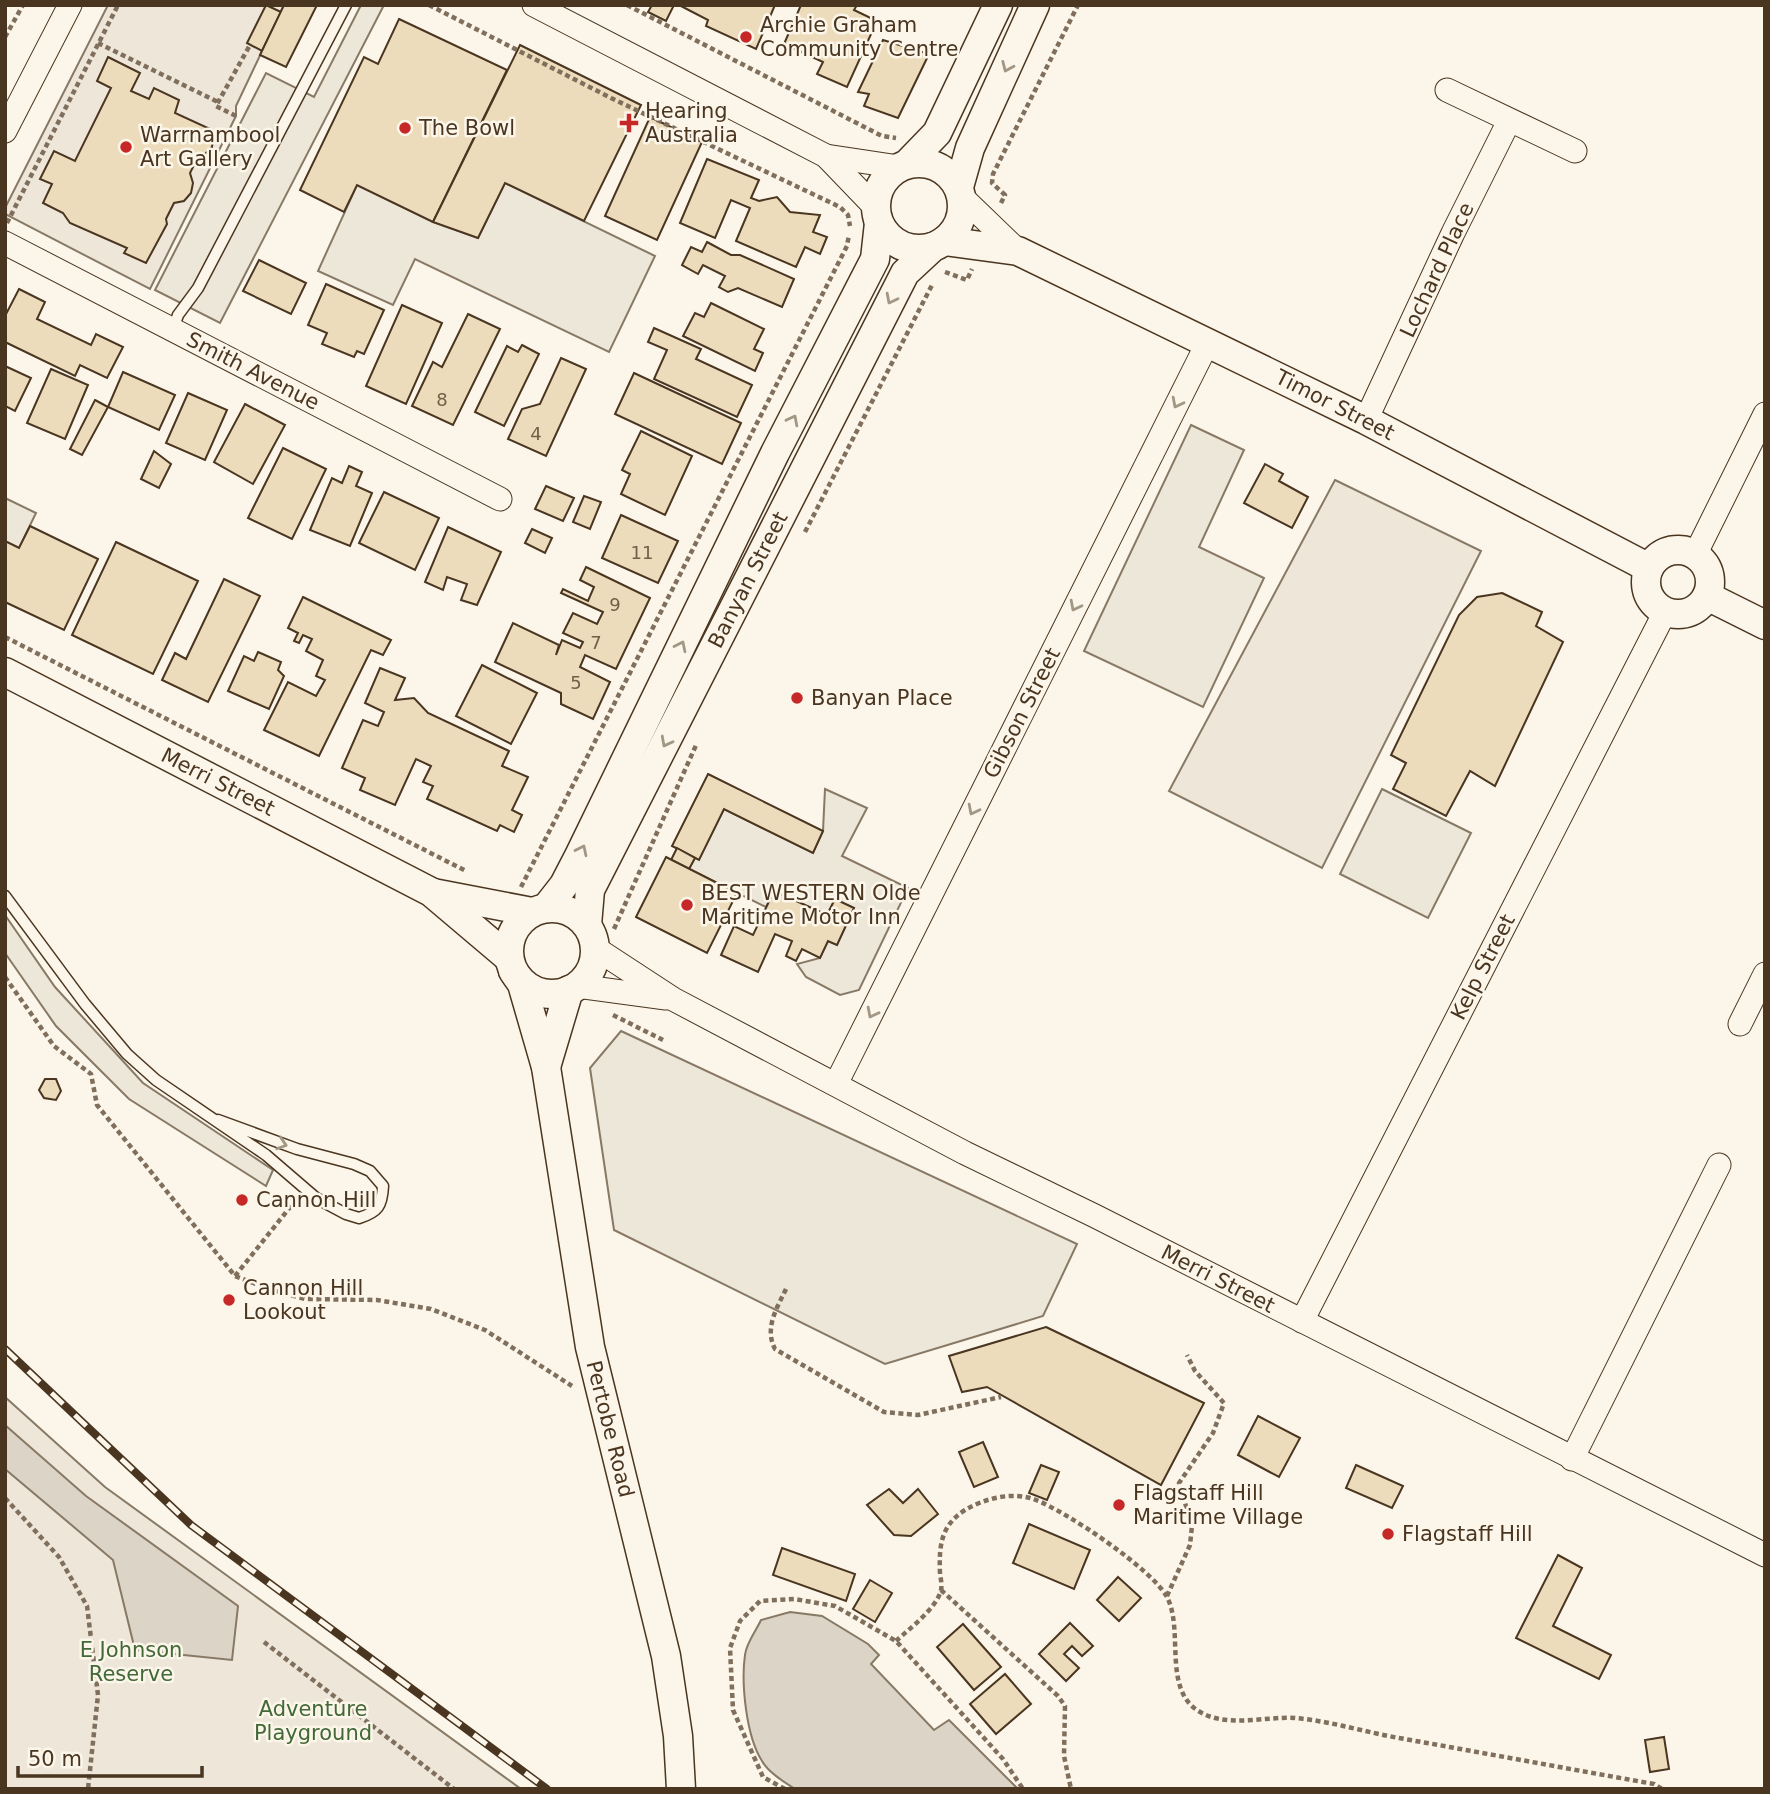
<svg xmlns="http://www.w3.org/2000/svg" width="1770" height="1794" font-family="'DejaVu Sans',sans-serif">
<style>
.green{fill:#ede6d9;stroke:#887966;stroke-width:2}
.parking{fill:#ede7d9;stroke:#887966;stroke-width:2}
.water{fill:#dcd4c6;stroke:#887966;stroke-width:2}
.building{fill:#ecdcbc;stroke:#4a3520;stroke-width:2}
.lines{fill:none;stroke-linecap:round;stroke-linejoin:round}
.service-casing{stroke:#4a3520;stroke-width:13}
.minor-casing{stroke:#4a3520;stroke-width:25}
.tertiary-casing{stroke:#4a3520;stroke-width:31}
.path{stroke:#7f6f5c;stroke-width:4.5;stroke-dasharray:5 3.5;stroke-linecap:butt}
.service{stroke:#fbf6e9;stroke-width:10}
.minor{stroke:#fbf6e9;stroke-width:23}
.tertiary{stroke:#fbf6e9;stroke-width:28}
.rail-casing{stroke:#4a3520;stroke-width:8}
.rail{stroke:#fbf6e9;stroke-width:5;stroke-dasharray:16;stroke-linecap:butt}
.oneway{stroke:#a29684}
.poi-dot{fill:#c62828;stroke:#fbf6e9;stroke-width:2.5}
.labels{text-anchor:middle;stroke-width:5;stroke-linejoin:round;paint-order:stroke}
.number-label{font-size:18px;fill:#725f47}
.poi-label{font-size:21px;fill:#4a3520;stroke:#fbf6e9;text-anchor:start}
.street-label{font-size:21px;fill:#4a3520;stroke:#fbf6e9}
.park-label{font-size:21px;fill:#436837;stroke:#fbf6e9}
</style>
<rect width="100%" height="100%" fill="#fbf6e9"/>
<g class="green">
<polygon points="108,5 284,5 236,106 236,116 150,289 5,214 5,208"/>
<polygon points="1335,480 1481,551 1322,868 1169,791"/>
<polygon points="5,1397 105,1487 521,1789 5,1789"/>
</g>
<g class="parking">
<polygon points="361,5 384,5 220,323 155,290 266,73 314,97"/>
<polygon points="505,183 655,256 609,352 415,259 393,305 318,271 357,185 433,222 478,238"/>
<polygon points="1191,425 1244,450 1199,547 1264,578 1203,707 1084,651"/>
<polygon points="5,498 36,513 19,548 5,541"/>
<polygon points="825,789 867,808 842,856 908,888 859,990 840,995 806,977 797,964 820,958 828,941 837,945 854,908 835,899 827,915 774,891 766,907 689,869 695,858 699,859 724,809 813,853 823,831"/>
<polygon points="1382,789 1471,833 1428,918 1340,874"/>
<polygon points="5,915 55,987 143,1083 273,1170 266,1186 129,1099 56,1026 5,953"/>
<polygon points="621,1031 1077,1244 1043,1316 885,1364 614,1230 590,1068"/>
</g>
<g class="water">
<polygon points="5,1425 86,1496 238,1606 232,1660 135,1650 113,1560 5,1469"/>
<path d="M 790,1612 L 822,1616 L 868,1644 L 879,1655 L 871,1664 L 934,1730 L 949,1720 L 1018,1789 L 795,1789 C 784,1782 768,1772 762,1761 C 746,1736 741,1683 745,1655 C 746,1643 756,1631 761,1620 Z"/>
</g>
<g class="building">
<polygon points="266,5 281,12 262,51 247,43"/>
<polygon points="284,5 317,5 286,67 260,55"/>
<polygon points="652,5 674,5 666,21 648,12"/>
<polygon points="679,5 775,5 756,49 706,26 708,20"/>
<polygon points="801,5 857,5 854,10 877,21 847,87 817,74 823,62 784,44"/>
<polygon points="399,19 507,70 433,222 357,185 344,212 300,190 364,57 378,64"/>
<polygon points="883,40 929,54 898,118 864,106 869,94 858,92"/>
<polygon points="520,45 641,105 584,221 505,183 478,238 433,222"/>
<polygon points="108,57 140,73 131,91 149,99 154,88 179,100 175,113 210,129 213,138 212,147 205,154 198,157 190,173 193,183 191,193 184,201 174,203 166,219 167,224 146,263 124,253 127,248 70,223 63,213 43,203 52,184 40,179 54,151 75,161 111,88 97,81"/>
<polygon points="650,117 702,142 657,240 605,216"/>
<polygon points="707,159 759,180 751,198 759,201 777,197 790,212 820,215 813,232 827,237 820,254 805,247 796,267 736,241 750,208 731,200 715,238 680,223"/>
<polygon points="707,242 731,255 740,255 794,279 782,307 738,288 728,292 719,287 725,276 703,265 698,274 682,265 691,247 702,252"/>
<polygon points="259,260 306,283 291,314 243,291"/>
<polygon points="326,284 384,310 364,354 357,351 354,357 322,344 327,333 308,325"/>
<polygon points="19,289 45,302 37,319 91,345 96,334 123,347 107,378 80,365 75,376 5,342 5,316"/>
<polygon points="711,303 764,329 754,349 763,353 755,371 683,336 695,313 704,317"/>
<polygon points="402,305 442,323 406,404 366,386"/>
<polygon points="468,314 500,329 453,425 412,406 433,362 442,367"/>
<polygon points="654,328 701,349 696,359 752,385 737,417 654,379 667,350 648,342"/>
<polygon points="522,345 539,354 504,426 475,412 507,346 518,352"/>
<polygon points="561,358 586,369 546,456 508,439 522,409 540,404"/>
<polygon points="5,366 31,378 15,411 5,406"/>
<polygon points="51,369 88,385 65,439 27,423"/>
<polygon points="123,372 175,395 159,430 108,407"/>
<polygon points="634,373 741,423 722,464 615,414"/>
<polygon points="188,393 227,410 205,460 166,443"/>
<polygon points="95,400 108,407 82,455 70,449"/>
<polygon points="245,404 285,425 253,484 214,462"/>
<polygon points="641,431 692,456 665,515 621,494 630,474 622,470"/>
<polygon points="283,448 326,469 292,539 248,518"/>
<polygon points="154,451 171,464 159,488 141,479"/>
<polygon points="1265,464 1283,474 1279,481 1308,497 1292,528 1244,503"/>
<polygon points="349,466 362,472 356,486 372,493 350,546 310,530 332,478 342,483"/>
<polygon points="546,486 574,498 563,521 535,509"/>
<polygon points="384,492 439,518 415,570 359,543"/>
<polygon points="584,496 601,502 590,529 573,522"/>
<polygon points="621,515 678,541 658,583 602,558"/>
<polygon points="30,526 98,559 64,630 5,602 5,541 19,548"/>
<polygon points="448,527 501,552 477,605 461,600 467,584 447,577 443,590 425,582"/>
<polygon points="532,529 552,538 545,553 525,543"/>
<polygon points="116,542 198,581 153,674 72,635"/>
<polygon points="586,567 650,598 616,669 585,655 580,667 610,682 593,719 561,704 561,693 495,662 513,623 559,645 556,655 562,640 580,648 583,642 563,633 573,613 597,624 603,612 561,593 563,589 588,601 594,587 580,580"/>
<polygon points="224,579 260,596 208,702 162,680 175,653 186,659"/>
<polygon points="1502,593 1542,612 1536,626 1563,642 1495,786 1470,771 1446,816 1393,789 1406,763 1391,755 1459,615 1477,597"/>
<polygon points="303,597 391,640 383,655 371,650 319,756 264,730 288,682 316,696 325,680 316,676 323,660 306,651 312,639 303,635 299,643 294,641 298,633 288,628"/>
<polygon points="258,652 281,662 278,670 284,676 269,709 228,691 244,656 254,661"/>
<polygon points="482,665 537,693 511,744 456,716"/>
<polygon points="380,668 405,678 395,700 414,698 428,713 509,751 502,766 528,777 512,810 522,815 514,832 500,825 497,831 427,799 433,786 423,782 431,766 416,759 395,805 360,790 365,778 342,768 363,720 378,726 384,712 365,703"/>
<polygon points="708,774 823,831 813,853 724,809 699,860 672,846"/>
<polygon points="677,848 695,858 689,869 671,860"/>
<polygon points="666,857 737,893 707,953 636,917"/>
<polygon points="774,891 827,915 835,899 854,908 837,945 828,941 820,958 802,949 796,961 786,956 792,941 775,934 758,972 721,955 734,926 753,935"/>
<polygon points="45,1079 56,1079 61,1091 56,1100 44,1098 39,1090"/>
<polygon points="1046,1327 1204,1403 1161,1485 987,1387 962,1392 949,1356"/>
<polygon points="1258,1416 1300,1438 1279,1477 1238,1455"/>
<polygon points="983,1442 998,1477 974,1487 959,1452"/>
<polygon points="1041,1465 1059,1472 1047,1500 1029,1493"/>
<polygon points="1356,1465 1403,1486 1392,1508 1346,1488"/>
<polygon points="889,1489 903,1503 918,1489 938,1514 911,1536 894,1535 867,1505"/>
<polygon points="1029,1524 1090,1550 1074,1589 1013,1563"/>
<polygon points="782,1548 855,1574 846,1601 773,1575"/>
<polygon points="1558,1555 1582,1568 1553,1626 1611,1655 1599,1679 1516,1638"/>
<polygon points="1118,1577 1141,1598 1119,1621 1097,1600"/>
<polygon points="870,1580 892,1593 875,1622 853,1609"/>
<polygon points="1070,1623 1093,1646 1082,1656 1072,1646 1064,1654 1079,1668 1066,1681 1039,1654"/>
<polygon points="963,1624 1001,1667 974,1690 937,1647"/>
<polygon points="1005,1674 1031,1704 996,1734 970,1704"/>
<polygon points="1664,1737 1669,1769 1650,1772 1645,1740"/>
</g>
<g class="lines">
<g class="service-casing">
<g id="service">
<polyline points="173,329 178,315 198,288 346,5"/>
<path d="M 5,896 L 85,1004 L 127,1054 L 156,1080 L 266,1155 L 316,1198 L 346,1214 L 359,1218 C 378,1212 382,1206 383,1186 L 370,1171 L 354,1164 L 297,1149 L 218,1120"/>
</g>
</g>
<g class="minor-casing">
<g id="minor">
<polyline points="534,5 826,156 899,167"/>
<polyline points="1447,90 1575,151"/>
<polyline points="5,131 70,5"/>
<polyline points="826,156 876,208"/>
<polyline points="963,198 1018,251"/>
<polyline points="5,243 500,499"/>
<polyline points="1366,420 1453,233 1509,121"/>
<polyline points="1695,555 1765,414"/>
<polyline points="595,948 673,999 965,1153 1095,1216 1765,1555"/>
<polyline points="577,986 666,998"/>
<polyline points="1740,1024 1765,974"/>
<polyline points="836,1084 1208,342"/>
<polyline points="1302,1321 1665,612"/>
<polyline points="1572,1459 1719,1165"/>
</g>
</g>
<g class="tertiary-casing">
<g id="tertiary">
<circle cx="919" cy="206" r="43"/>
<polyline points="908,163 937,133 998,5"/>
<polyline points="959,187 970,148 1035,5"/>
<polyline points="944,241 1018,251 1366,420 1649,568"/>
<circle cx="1678" cy="582" r="32"/>
<polyline points="1707,596 1765,625"/>
<polyline points="5,672 431,892 509,958"/>
<polyline points="433,893 532,912"/>
<polyline points="546,908 564,885 578,858 775,453 875,259 879,223"/>
<circle cx="552" cy="951" r="43"/>
<polyline points="587,925 590,890 905,273 933,247"/>
<polyline points="513,971 522,984 546,1067 590,1347 666,1656 678,1736 681,1789"/>
<polyline points="546,1067 569,990"/>
</g>
</g>
<g class="path">
<polyline points="429,5 611,98 840,207 848,215 850,226"/>
<polyline points="627,5 882,136 896,138"/>
<polyline points="5,37 23,5"/>
<polyline points="98,43 218,102"/>
<polyline points="236,116 216,106 250,45"/>
<polyline points="1001,203 1005,195 992,183 993,174 1078,5"/>
<polyline points="7,223 118,5"/>
<polyline points="945,272 967,280 972,269"/>
<polyline points="805,532 932,285"/>
<polyline points="5,637 466,871"/>
<polyline points="521,887 847,246 849,235"/>
<polyline points="614,929 697,743"/>
<polyline points="5,977 54,1046 91,1074 97,1105 235,1276 272,1290 305,1299 377,1300 431,1309 485,1330 572,1386"/>
<polyline points="613,1015 663,1040"/>
<polyline points="235,1276 295,1201"/>
<path d="M 786,1289 C 777,1308 764,1328 775,1349 L 884,1412 L 918,1415 L 1001,1397"/>
<polyline points="5,1498 59,1557 87,1606 98,1695 88,1789"/>
<polyline points="941,1590 1058,1696 1065,1706 1064,1756 1071,1789"/>
<polyline points="1167,1596 1190,1545 1192,1526 1179,1483 1213,1433 1224,1403 1195,1371 1187,1355"/>
<path d="M 896,1641 C 909,1629 937,1608 941,1590 C 942,1586 941,1579 940,1574 C 939,1547 940,1526 965,1510 C 985,1498 1014,1491 1036,1500 C 1067,1512 1152,1569 1167,1597 C 1184,1630 1163,1687 1197,1710 C 1224,1729 1265,1716 1295,1718 C 1330,1721 1365,1732 1399,1738 C 1484,1753 1569,1769 1654,1784 L 1662,1789"/>
<polyline points="264,1642 454,1789"/>
<polyline points="785,1789 763,1777 733,1710 730,1648 740,1621 760,1601 794,1599 835,1606 896,1641 1003,1759 1023,1789"/>
</g>
<use href="#service" class="service"/>
<use href="#minor" class="minor"/>
<use href="#tertiary" class="tertiary"/>
<g class="rail-casing">
<polyline id="rail" points="5,1349 191,1525 547,1789"/>
</g>
<use href="#rail" class="rail"/>
</g>
<defs><path id="oneway-chevron" d="M-2-3.5L2.5 0L-2 3.5" fill="none" stroke-width="1.6" stroke-linecap="round" stroke-linejoin="round" transform="scale(1.75)"/></defs>
<g class="oneway">
<use href="#oneway-chevron" transform="translate(1007 67) rotate(114)"/>
<use href="#oneway-chevron" transform="translate(891 299) rotate(117)"/>
<use href="#oneway-chevron" transform="translate(1177 403) rotate(117)"/>
<use href="#oneway-chevron" transform="translate(793 420) rotate(-63)"/>
<use href="#oneway-chevron" transform="translate(1075 606) rotate(117)"/>
<use href="#oneway-chevron" transform="translate(681 646) rotate(-64)"/>
<use href="#oneway-chevron" transform="translate(666 742) rotate(118)"/>
<use href="#oneway-chevron" transform="translate(973 810) rotate(117)"/>
<use href="#oneway-chevron" transform="translate(582 850) rotate(-64)"/>
<use href="#oneway-chevron" transform="translate(872 1013) rotate(117)"/>
<use href="#oneway-chevron" transform="translate(282 1144) rotate(18)"/>
</g>
<g class="poi-dot">
<circle cx="746" cy="37" r="7"/>
<path d="M625.5 112.5h7v7h7v7h-7v7h-7v-7h-7v-7h7z"/>
<circle cx="405" cy="128" r="7"/>
<circle cx="126" cy="147" r="7"/>
<circle cx="797" cy="698" r="7"/>
<circle cx="687" cy="905" r="7"/>
<circle cx="242" cy="1200" r="7"/>
<circle cx="229" cy="1300" r="7"/>
<circle cx="1119" cy="1505" r="7"/>
<circle cx="1388" cy="1534" r="7"/>
</g>
<g class="labels">
<g class="number-label">
<text x="442" y="406">8</text>
<text x="536" y="440">4</text>
<text x="642" y="559">11</text>
<text x="615" y="611">9</text>
<text x="596" y="649">7</text>
<text x="576" y="689">5</text>
</g>
<g class="poi-label">
<text x="760" y="32">Archie Graham<tspan x="760" dy="24">Community Centre</tspan></text>
<text x="645" y="118">Hearing<tspan x="645" dy="24">Australia</tspan></text>
<text x="419" y="135">The Bowl</text>
<text x="140" y="142">Warrnambool<tspan x="140" dy="24">Art Gallery</tspan></text>
<text x="811" y="705">Banyan Place</text>
<text x="701" y="900">BEST WESTERN Olde<tspan x="701" dy="24">Maritime Motor Inn</tspan></text>
<text x="256" y="1207">Cannon Hill</text>
<text x="243" y="1295">Cannon Hill<tspan x="243" dy="24">Lookout</tspan></text>
<text x="1133" y="1500">Flagstaff Hill<tspan x="1133" dy="24">Maritime Village</tspan></text>
<text x="1402" y="1541">Flagstaff Hill</text>
</g>
<g class="street-label">
<text transform="translate(1437 270) rotate(-65)" y="7">Lochard Place</text>
<text transform="translate(253 371) rotate(27)" y="7">Smith Avenue</text>
<text transform="translate(1335 405) rotate(27)" y="7">Timor Street</text>
<text transform="translate(748 580) rotate(-63)" y="7">Banyan Street</text>
<text transform="translate(1022 713) rotate(-63)" y="7">Gibson Street</text>
<text transform="translate(218 782) rotate(27)" y="7">Merri Street</text>
<text transform="translate(1483 967) rotate(-63)" y="7">Kelp Street</text>
<text transform="translate(1218 1279) rotate(27)" y="7">Merri Street</text>
<text transform="translate(610 1429) rotate(76)" y="7">Pertobe Road</text>
</g>
<g class="park-label">
<text x="131" y="1657">E Johnson<tspan x="131" dy="24">Reserve</tspan></text>
<text x="313" y="1716">Adventure<tspan x="313" dy="24">Playground</tspan></text>
</g>
</g>
<rect width="1770" height="1794" fill="none" stroke="#4a3520" stroke-width="14"/>
<path d="M18 1766v10h184v-10" fill="none" stroke="#4a3520" stroke-width="3.5"/>
<text x="28" y="1766" font-size="21" fill="#4a3520" stroke="#fbf6e9" stroke-width="5" paint-order="stroke">50 m</text>
</svg>
